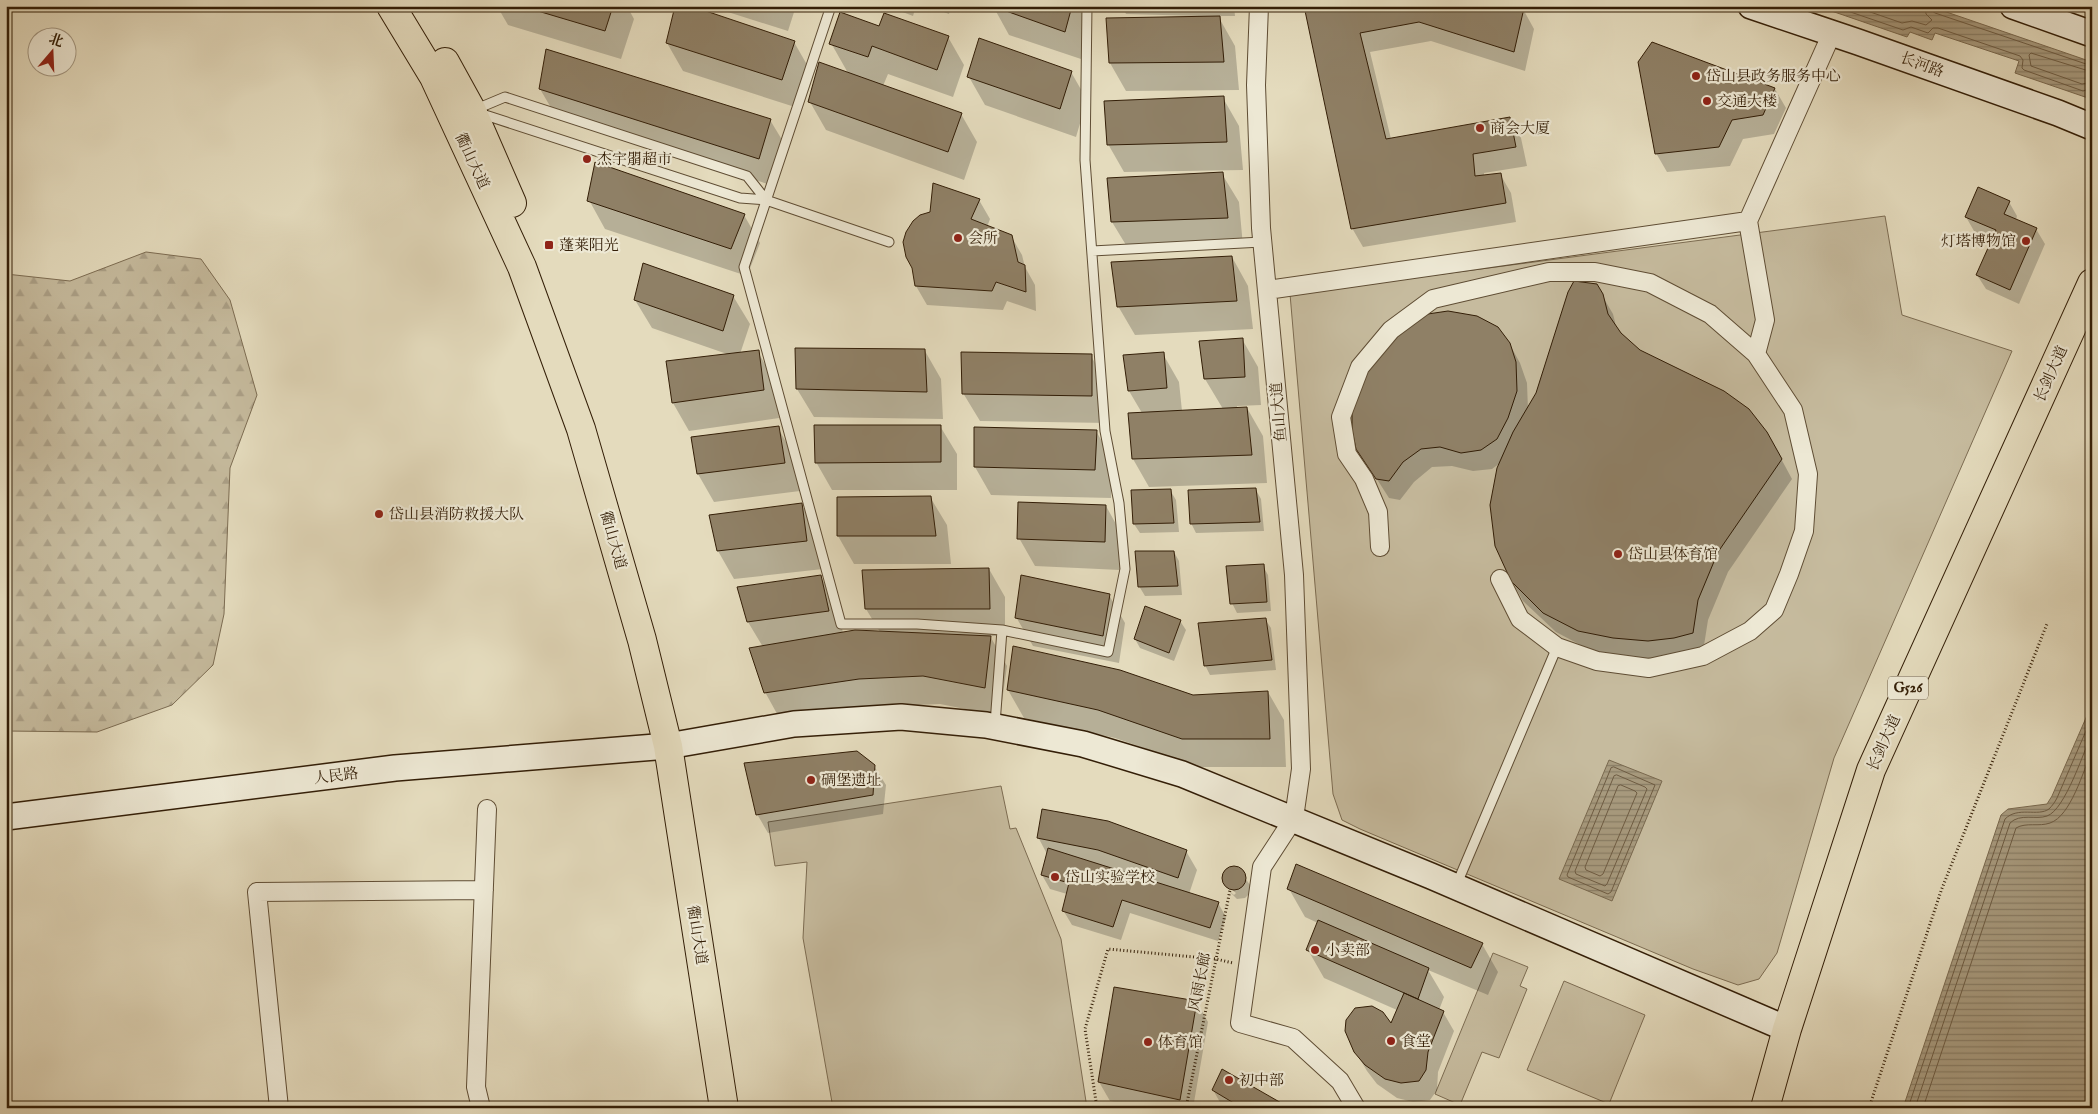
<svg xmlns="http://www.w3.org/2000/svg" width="2098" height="1114" font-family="'IM FELL English','Noto Serif SC',serif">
	<defs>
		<pattern id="forest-firs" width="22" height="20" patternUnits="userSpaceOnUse" patternTransform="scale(1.25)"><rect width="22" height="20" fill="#c6bb9e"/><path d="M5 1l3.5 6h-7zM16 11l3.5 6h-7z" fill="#aba087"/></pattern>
		<pattern id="water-rules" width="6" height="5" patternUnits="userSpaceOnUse" patternTransform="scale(1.25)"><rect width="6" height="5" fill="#a89b7f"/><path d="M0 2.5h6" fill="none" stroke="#897e66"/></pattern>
	</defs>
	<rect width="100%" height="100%" fill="#e4dbbd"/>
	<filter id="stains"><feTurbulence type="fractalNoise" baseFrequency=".004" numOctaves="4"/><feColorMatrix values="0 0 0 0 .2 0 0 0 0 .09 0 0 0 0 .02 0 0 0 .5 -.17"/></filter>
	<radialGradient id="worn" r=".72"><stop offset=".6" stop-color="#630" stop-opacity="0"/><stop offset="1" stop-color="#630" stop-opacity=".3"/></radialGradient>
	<!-- green -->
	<path fill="#c6bb9e" stroke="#7c6c52" d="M1885,216l17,99 110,36 -178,407 -57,195 -18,26 -21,6 -45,-16 -333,-140 -18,-9 -9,-26 -43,-500z
		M1001,786l9,43 6,-1 45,111 26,169h-254l-30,-170 4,-76 -32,4 -7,-44z
		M1493,953l35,14 -8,19 7,3 -28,69 -17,-6 -22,53 -25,-11z
		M1564,981l81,34 -36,89 -82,-34z"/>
	<!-- forest -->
	<path fill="url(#forest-firs)" stroke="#7c6c52" d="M146,252l55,7 29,41 27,95 -27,73 -6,146 -11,51 -41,40 -75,27 -91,-1v-457l64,7z"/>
	<!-- water -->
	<path fill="url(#water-rules)" stroke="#79694f" d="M1817,6h112l163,56v24l-4,12 -73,-25 4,-12 -84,-28 -3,7 -22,-8 -3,5z
		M2092,704v404h-189l98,-293 7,-6 39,-5 5,-8z
		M1609,760l53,21 -50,120 -53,-22z"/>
	<!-- shadow -->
	<path fill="#0003" d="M497,6h130l7,13 -13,40 -113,-34z
		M709,6h87l-8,25z
		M887,6h29l-3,10z
		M927,6h24l-2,8z
		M993,6h89l9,16 -10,37 -72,-24z
		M1122,6h112l1,10h-17l17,30 4,44 -113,1 -16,-28 -3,-43 91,-2v-2l-72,-2z
		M1306,6l217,3 11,20 -9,42 -94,-30 -61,11 21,87 119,-20 11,19 6,28 -43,7v3l16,-2 11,19 5,29 -153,25 -11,-19z
		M880,28l68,9 16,28 -11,32 -65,-23 -5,12 78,28 16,28 -13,38 -138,-50 -16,-28 38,-29 -17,-30z
		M794,42l16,28 -12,38 -115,-37 -16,-28z
		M1071,72l16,28 -11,37 -91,-32 -16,-28z
		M540,89l230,31 17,28 -13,38 -217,-68z
		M1775,89l11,19 -12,26 -31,5 -13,27 -63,6 -11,-19z
		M1223,98l16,28 4,44 -119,2 -16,-28z
		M1222,174l17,28 4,44 -114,4 -17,-28z
		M589,200l155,15 16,28 -13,33 -142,-47z
		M979,200l11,19 -3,8 24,9 11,19 3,12 10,18 1,26 -29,-10 -4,9 -76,-5 -11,-19z
		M2009,202l8,14 -1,4 20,9 9,15 -26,60 -33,-15 -9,-14 16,-36 -19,-8 -8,-14z
		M1232,257l16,29 5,43 -118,6 -17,-29z
		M1596,285l17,29 4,16 22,22 139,101 14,26 -64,93 -20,48 -5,32 -43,8 -35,-4 -35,-6 -34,-18 -33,-31 -11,-20 -12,-118 -8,6 -19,2 -21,-5 -20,1 -18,15 -14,18 -11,-2 -32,-50 152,-105 11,20 7,20 1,27z
		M733,296l17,28 -10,30 18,-2 16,28 5,38 -90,13 -16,-28 -6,-41 63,-7 -78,-27 -17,-28z
		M1242,339l16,28 3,38 -24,1v3l10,-1 16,28 4,47 -118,4 -16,-28 9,-46 -13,-22 34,-37 16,28 3,29 41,-2 -18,-30 -4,-37z
		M925,351l16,28 2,40 -129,-2 -17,-28z
		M1091,356l16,28 1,39 -128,-2 -17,-28z
		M940,426l17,28v36h-125l-16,-28z
		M778,428l16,28 6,35 -86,11 -16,-28 -6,-36z
		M1096,431l16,28 -1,39 -120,-3 -16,-28z
		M1170,490l6,10 3,32 -39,1 -6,-9z
		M1256,490l5,9 3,32 -68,2 -5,-10z
		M930,497l17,28 4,39h-97l-16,-28v-38z
		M801,504l17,28 5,37 -89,10 -16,-28 -8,-35z
		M1106,506l16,29 -2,35 -85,-4 -16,-28z
		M1174,552l5,9 3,34 -37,1 -6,-10z
		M1263,566l5,9 3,36 -34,2 -5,-10z
		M989,569l16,28v39h-15l17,30 -7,50 -60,-12 -65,3 -94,14 -16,-29 -2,-45 -15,-25 73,-45 16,28 6,28 37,-1 -14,-23z
		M1109,595l16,28 -6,40 -86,-17 -17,-29z
		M1265,619l6,9 5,42 -66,5 -5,-10z
		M1180,621l6,9 -12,31 -34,-13 -5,-9z
		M1014,647l179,49 75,-4 16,28 2,47h-87l-84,-29 -91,-20 -16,-28z
		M874,766l12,19 -3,29 -115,19 -11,-19z
		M1038,837l148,14 11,19 -8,24 29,9 8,14 -8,24 -88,-28 -9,27 -49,-15 -9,-15 4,-16 -17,-5 -8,-14 5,-21z
		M1228,868h10l12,17v8l-5,5 -8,1 -9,-9 6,5 2,-2 -9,-7v2l-2,-4 -2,-9z
		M1289,889l193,55 16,28 -10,23 -60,-25 16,27 -5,13 4,2 11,19 -16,41 -1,18 -7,10 -17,2 -16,-4 -20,-14 -10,-13 -12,-20 36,-26 6,-15 -73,-32 -16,-28 10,-27 -13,-6z
		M1197,1002l11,20 -15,86h-51l-32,-7 -11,-19z
		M1213,1090l75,18h-61l-6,-4z"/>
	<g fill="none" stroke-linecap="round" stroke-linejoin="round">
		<!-- shore -->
		<path stroke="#6e5c43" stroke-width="1" d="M1833,6l70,24 8,-3 17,6 5,-5h5l82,28 3,4 -1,8 2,2 59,21 9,-3
			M1853,6l49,17 10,-2 14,4 6,-5 -6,-6 -1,-8
			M1931,6l1,5 3,2 157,53
			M2092,72l-61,-19 -2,2 2,11 51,18 10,-2
			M1614,767l41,18 -44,107 -3,2 -40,-17 -1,-2 44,-107z
			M1617,775l28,12 2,2 -40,95 -2,2 -29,-12 -1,-3 39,-95z
			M1621,785l14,6 2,2 -34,81 -3,2 -14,-6 -1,-3 33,-81z
			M1908,1108l97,-289c13,-13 33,-2 44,-10 3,-3 6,-7 8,-11l35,-81
			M1915,1108l95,-285c10,-10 26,-3 37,-7 18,-6 37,-65 45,-83
			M1923,1108l93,-280c10,-6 23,-1 34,-5 21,-7 33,-52 42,-72"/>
	</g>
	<!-- building -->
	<path fill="#8f8066" stroke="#331e07" d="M521,6h92l-8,25z
		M675,6h16l104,35 -13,39 -116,-37z
		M992,6h80l-7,26z
		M1304,6h213l7,2 -10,44 -95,-30 -59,11 26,106 124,-22 6,30 -43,7 2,22 26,-3 5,30 -155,26z
		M840,12l39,14 5,-13 65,23 -12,34 -65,-24 -4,11 -39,-13z
		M1220,16l4,46 -115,1 -3,-45z
		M979,38l93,33 -12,38 -93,-32z
		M1652,42l123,46 -12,27 -31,5 -13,27 -64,7 -17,-92z
		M546,49l225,70 -12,40 -220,-70z
		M819,62l143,51 -14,39 -140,-50z
		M1224,96l3,46 -120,3 -3,-44z
		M595,162l150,52 -14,35 -144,-48z
		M1223,172l5,46 -117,4 -4,-44z
		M933,183l47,16 -9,20 41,16 6,27 7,3 1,27 -30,-10 -4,9 -77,-5 -3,-18 -6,-11 -3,-15 3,-10 7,-11 7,-6 10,-3z
		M1978,187l32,14 -6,13 33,14 -27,62 -34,-15 20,-45 -31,-13z
		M1232,256l5,45 -120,6 -6,-45z
		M643,263l91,32 -11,36 -89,-31z
		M1574,281l23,3 6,10 5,20 13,19 19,17 84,41 25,18 18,23 15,27 -64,93 -20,48 -5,33 -19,5 -26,3 -35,-3 -35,-7 -35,-18 -32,-32 -16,-35 -5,-41 7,-37 16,-36 23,-39 32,-101z
		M1448,311l29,5 21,11 12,16 6,19 1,29 -9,27 -11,21 -16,11 -20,3 -21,-6 -19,2 -18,13 -14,19 -13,-2 -20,-30 -4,-19v-23l8,-25 19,-30 20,-23 22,-14z
		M1243,338l2,39 -41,2 -5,-38z
		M795,348l130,1 2,43 -131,-3z
		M759,350l5,40 -92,13 -6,-42z
		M961,352l131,2v42l-130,-2z
		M1164,352l3,36 -39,3 -5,-36z
		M1247,407l5,48 -120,4 -4,-46z
		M814,425h127v37l-126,1z
		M779,426l6,37 -88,11 -6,-37z
		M974,427l123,3 -2,40 -121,-3z
		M1256,488l4,34 -70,2 -2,-34z
		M1171,489l3,34 -41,1 -2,-34z
		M931,496l5,40h-99v-39z
		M1018,502l88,3 -1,37 -88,-3z
		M802,503l5,38 -90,10 -8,-36z
		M1135,551h39l4,35 -40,1z
		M1264,564l3,38 -37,2 -4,-38z
		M989,568l1,41h-125l-3,-39z
		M821,575l8,36 -82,11 -10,-35z
		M1021,575l89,19 -7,42 -88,-18z
		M1145,606l36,14 -12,33 -35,-14z
		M1266,618l6,42 -68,6 -6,-43z
		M855,630l136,6 -6,52 -62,-12 -64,3 -95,14 -15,-45z
		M1013,646l107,24 73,25 75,-4 2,48h-88l-84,-29 -91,-20z
		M857,751l18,14 -2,30 -117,20 -12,-52z
		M1042,809l66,12 79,29 -9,28 -80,-28 -61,-12z
		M1048,848l171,54 -9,26 -88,-28 -9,27 -51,-16 7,-28 -28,-8z
		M1296,864l187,79 -12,25 -184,-79z
		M1222 878a12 12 0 1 1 24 0a12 12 0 1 1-24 0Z
		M1318,920l111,48 -11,31 -112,-49z
		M1114,987l83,14 -17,99 -82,-18z
		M1404,993l40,18 -16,41 -2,18 -7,11 -18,2 -16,-4 -20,-14 -11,-13 -9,-21 1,-11 9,-12 17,-2 11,6 8,11z
		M1222,1069l68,39h-48l-30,-18z"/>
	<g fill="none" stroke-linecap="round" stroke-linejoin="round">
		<!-- lane casing -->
		<g stroke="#5f4d34" stroke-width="11">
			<path id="lane" d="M831,6l-87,261 97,357h76l85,6 106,22 17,-83 -6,-66 -14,-72 -20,-271 2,-154
				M474,110l31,-13 242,79 19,24
				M479,113l261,85 26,2 123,42
				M1092,251l170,-9
				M995,724l7,-94
				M1456,886l101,-239"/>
		</g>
		<!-- street casing -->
		<g stroke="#5f4d34" stroke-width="20">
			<path id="street" d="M1259,6l-3,79 5,143 33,347 7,194 -7,49 -32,49 -22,156 53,15 47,43 16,27
				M1748,221l17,99 -9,34
				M1267,290l481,-69 84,-188
				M1380,547l-2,-35 -14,-33 -17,-25 -6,-37 19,-50 31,-37 42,-31 116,-27h46l55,11 60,31 46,40 37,56 15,64 -4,57 -15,43 -15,36 -24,21 -47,25 -54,12 -52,-7 -40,-14 -37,-28 -20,-40
				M279,1108l-22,-216 227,-2
				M481,1108l-5,-21 11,-278"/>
		</g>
		<!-- secondary casing -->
		<g stroke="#331e07" stroke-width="28">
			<path id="secondary" d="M1751,6l107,36 200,71 34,14
				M2013,6l79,28
				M6,817l389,-49 273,-22 126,-22 107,-7 85,8 97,19 99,30 249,102 356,153"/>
		</g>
		<!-- primary casing -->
		<g stroke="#331e07" stroke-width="30">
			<path id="primary" d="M391,6l43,71 88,190 59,162 61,211 26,106 56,362
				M445,62l27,49 40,92"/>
		</g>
		<!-- highway casing -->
		<g stroke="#331e07" stroke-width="30">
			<path id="highway" d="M1765,1108l22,-79 84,-259 221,-487"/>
		</g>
		<!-- path -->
		<path stroke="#331e07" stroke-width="3" stroke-dasharray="1 2.5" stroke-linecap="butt" d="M1097,1108l-12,-79 23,-80 108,10 17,4
			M1186,1108l44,-218
			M1869,1108l72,-217 106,-267"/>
		<!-- lane -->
		<use href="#lane" stroke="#ede8d4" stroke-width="9"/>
		<!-- street -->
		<use href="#street" stroke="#ede8d4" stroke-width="18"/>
		<!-- secondary -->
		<use href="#secondary" stroke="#ede8d4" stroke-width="25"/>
		<!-- primary -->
		<use href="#primary" stroke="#e4dbbd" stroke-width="28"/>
		<!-- highway -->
		<use href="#highway" stroke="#e4dbbd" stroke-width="28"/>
	</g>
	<!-- markers -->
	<g fill="#8f2418" stroke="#ede8d4" stroke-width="2">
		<circle cx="1696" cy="76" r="5"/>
		<circle cx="1707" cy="101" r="5"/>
		<circle cx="1480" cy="128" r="5"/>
		<circle cx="587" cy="159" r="5"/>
		<circle cx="958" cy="238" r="5"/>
		<circle cx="2026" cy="241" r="5"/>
		<rect x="544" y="240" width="10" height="10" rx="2.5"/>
		<circle cx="379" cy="514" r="5"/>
		<circle cx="1618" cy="554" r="5"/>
		<circle cx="811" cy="780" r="5"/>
		<circle cx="1055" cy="877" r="5"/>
		<circle cx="1315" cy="950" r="5"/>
		<circle cx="1391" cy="1041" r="5"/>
		<circle cx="1148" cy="1042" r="5"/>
		<circle cx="1229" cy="1080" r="5"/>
	</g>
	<g text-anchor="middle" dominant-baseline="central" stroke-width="4.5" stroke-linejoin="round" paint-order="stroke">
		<!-- shield labels -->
		<rect fill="#ede8d4" stroke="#6b5b44" stroke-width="1" x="1888" y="676.5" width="40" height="23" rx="4"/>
		<g font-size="14" font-weight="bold" fill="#331e07">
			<text x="1908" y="688">G526</text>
		</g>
		<!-- street labels -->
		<g font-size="15" fill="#331e07" stroke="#ede8d4">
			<text transform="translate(1922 65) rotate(20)">长河路</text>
			<text transform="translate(472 161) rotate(65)">衢山大道</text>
			<text transform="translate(2051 374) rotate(-66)">长剑大道</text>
			<text transform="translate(1279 412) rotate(-95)">鱼山大道</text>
			<text transform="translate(613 540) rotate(74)">衢山大道</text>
			<text transform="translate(1884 743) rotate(-66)">长剑大道</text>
			<text transform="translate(336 776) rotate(-7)">人民路</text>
			<text transform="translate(697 935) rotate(81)">衢山大道</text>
			<text transform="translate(1200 982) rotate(-79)">风雨长廊</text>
		</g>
		<!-- poi labels -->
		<g font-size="15" fill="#331e07" stroke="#ede8d4" text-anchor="start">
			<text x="1706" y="76">岱山县政务服务中心</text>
			<text x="1717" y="101">交通大楼</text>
			<text x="1490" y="128">商会大厦</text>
			<text x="597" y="159">杰宇朤超市</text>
			<text x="968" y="238">会所</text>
			<text x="2016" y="241" text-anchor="end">灯塔博物馆</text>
			<text x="559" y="245">蓬莱阳光</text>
			<text x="389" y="514">岱山县消防救援大队</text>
			<text x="1628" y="554">岱山县体育馆</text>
			<text x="821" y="780">碉堡遗址</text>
			<text x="1065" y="877">岱山实验学校</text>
			<text x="1325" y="950">小卖部</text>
			<text x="1401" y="1041">食堂</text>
			<text x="1158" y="1042">体育馆</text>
			<text x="1239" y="1080">初中部</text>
		</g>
	</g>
	<!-- margin -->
	<rect width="2098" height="1114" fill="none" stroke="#e4dbbd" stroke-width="25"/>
	<rect x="8" y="8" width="2083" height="1099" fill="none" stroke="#331e07" stroke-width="2.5"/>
	<rect x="12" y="12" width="2073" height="1089" fill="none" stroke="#331e07"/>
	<!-- north arrow -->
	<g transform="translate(52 52) rotate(19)"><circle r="24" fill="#ede8d4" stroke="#a39782"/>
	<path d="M0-4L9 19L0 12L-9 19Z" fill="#8f2418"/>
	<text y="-8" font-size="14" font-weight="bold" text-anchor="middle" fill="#331e07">北</text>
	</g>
	<rect width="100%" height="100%" filter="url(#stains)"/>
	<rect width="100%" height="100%" fill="url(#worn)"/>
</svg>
